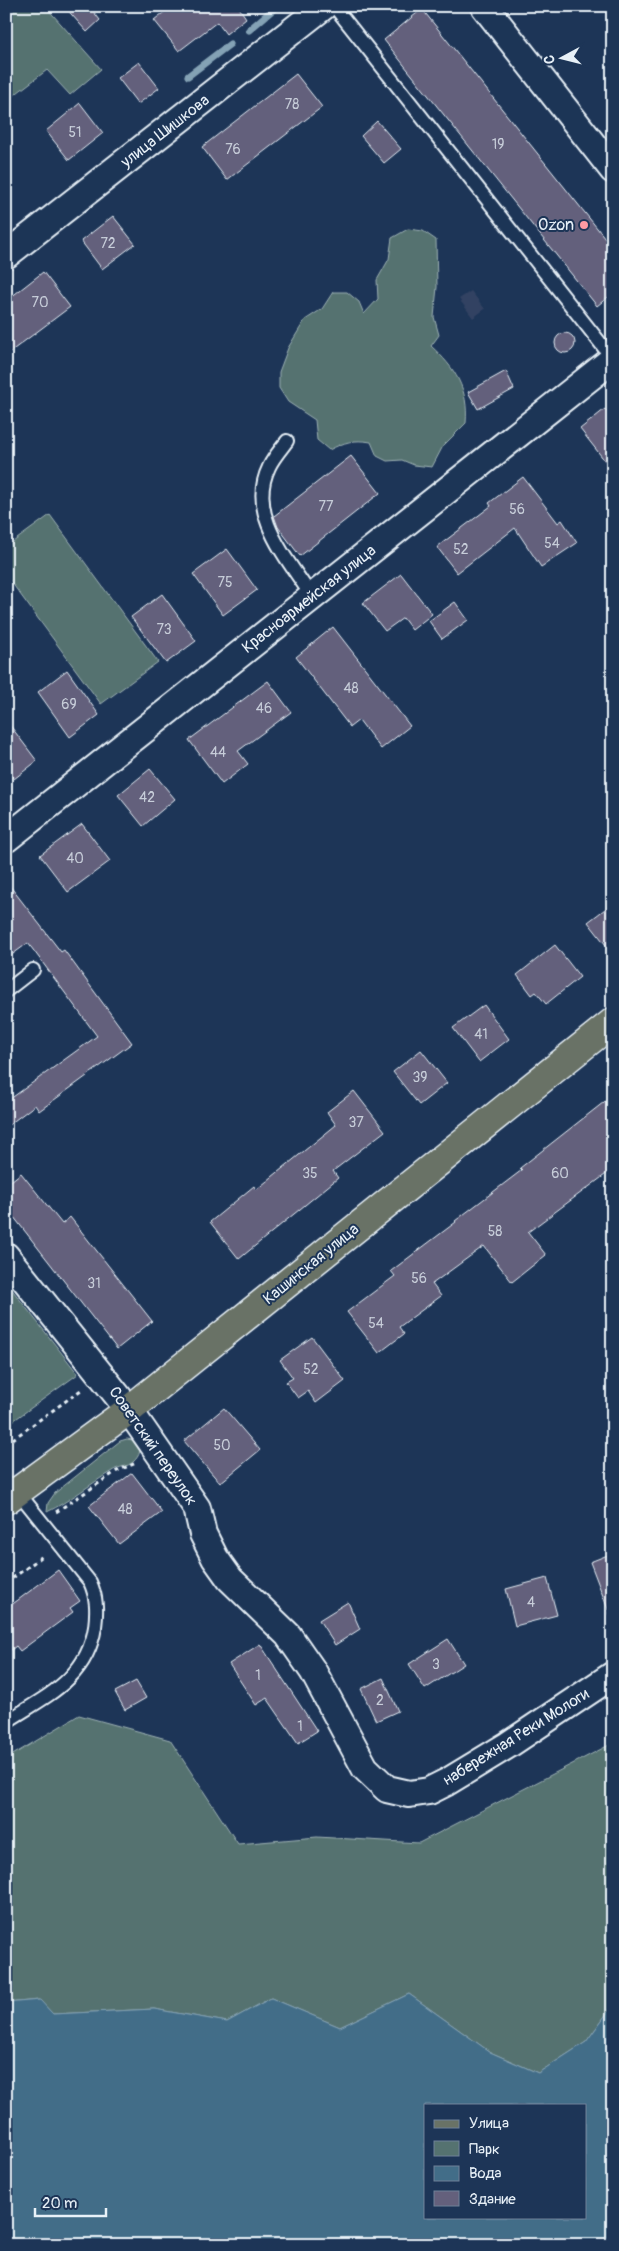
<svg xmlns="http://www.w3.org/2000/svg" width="619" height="2251" font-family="Pangolin,sans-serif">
	<rect width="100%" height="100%" fill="#1d3557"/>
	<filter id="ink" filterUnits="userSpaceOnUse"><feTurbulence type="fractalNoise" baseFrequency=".02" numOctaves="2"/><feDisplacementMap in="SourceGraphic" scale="10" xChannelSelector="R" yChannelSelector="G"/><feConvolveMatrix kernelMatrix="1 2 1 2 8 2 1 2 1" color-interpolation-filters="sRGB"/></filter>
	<g filter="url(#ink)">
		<!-- built -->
		<path fill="#324262" d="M471,291l14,18 -12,9 -14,-19z"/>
		<!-- green -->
		<path fill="#557270" stroke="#9eb2b4" d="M6,6h39l56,63 -31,26 -23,-25 -38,29 -3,-4z
			M408,229l15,2 13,9 1,47 -3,30 5,18 -8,11c24,22 38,43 35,77l-23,23 -11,21 -18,-2 -12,-5 -15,1 -10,-5 -6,-14c-18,-3 -26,0 -42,8l-12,-10 -2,-20 -27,-18 -9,-14v-16l9,-24 17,-28 17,-11 11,-17h14l12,10 5,12 14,-15 -1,-19 12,-21 3,-21z
			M50,515l108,147 -57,42 -95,-129v-28z
			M6,1282l72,92 -72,52z
			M127,1439l11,2c4,7 2,15 -5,21 -5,5 -14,4 -21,9 -22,13 -42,30 -65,41l1,-9 7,-10 65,-52z
			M79,1715l91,25 68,104 79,-7 102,6 194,-100v262l-27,37 -48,31 -48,-21 -81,-58 -69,33 -69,-29 -44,24 -73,-13 -101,5 -14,-14 -33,3v-244z"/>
		<!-- water -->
		<path fill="#426d88" stroke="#84a2b5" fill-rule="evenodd" d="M409,1994l81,58 48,21 48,-31 27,-37v240h-607v-242l34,-3 13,14 101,-5 73,13 44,-24 69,29zM425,2105h160v112h-160z"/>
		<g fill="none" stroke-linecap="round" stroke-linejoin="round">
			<!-- stream -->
			<path stroke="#84a2b5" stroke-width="7" d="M249,30l28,-24
				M188,76l42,-32"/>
		</g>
		<!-- building -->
		<path fill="#64607c" stroke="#e8f1f8" d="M64,6h25l11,14 -13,12z
			M172,6h66l8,12 -20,16 -9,-12 -38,29 -25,-31z
			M422,9l191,239v45l-16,13 -213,-266z
			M139,62l20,26 -21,16 -20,-26z
			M296,74l26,33 -95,73 -25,-33z
			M80,103l23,30 -34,27 -23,-29z
			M377,121l24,28 -17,14 -23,-27z
			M113,216l22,28 -33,25 -21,-28z
			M43,272l27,35 -64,48v-54z
			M555 343a10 10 0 1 1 20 0a10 10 0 1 1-20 0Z
			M506,371l8,18 -36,20 -10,-17z
			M605,409l8,10v52l-33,-42z
			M351,456l29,37 -80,63 -22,-29 -4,-11z
			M523,477l35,46 4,-3 15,23 -36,24 -26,-39 -58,45 -20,-26 54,-41 -2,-3z
			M227,549l30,41 -34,25 -30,-41z
			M401,574l31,40 -20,16 -9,-12 -18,13 -22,-28z
			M162,594l34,47 -30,22 -35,-46z
			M455,602l13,18 -26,19 -13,-18z
			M333,627l77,99 -29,23 -22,-29 -9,7 -54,-70z
			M67,670l32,45 -29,22 -32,-45z
			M268,681l23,31 -53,39 10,13 -26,20 -33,-44z
			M6,720l31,41 -23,18 -8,-10z
			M150,769l25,30 -32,27 -25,-31z
			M82,824l28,37 -42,31 -28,-37z
			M6,881l55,71 3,-2 68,93 -93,68 -4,-6 -29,22v-25l91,-66 -69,-93 -22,16z
			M613,903v51l-25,-32z
			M555,945l25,32 -34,27 -10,-12 -4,3 -15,-20z
			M484,1005l25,34 -30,23 -26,-34z
			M421,1050l26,33 -28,22 -26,-33z
			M354,1091l31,40 -52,40 5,7 -99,81 -29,-37 44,-36 2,4 80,-65 -9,-13z
			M613,1095v74l-85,63 18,23 -34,27 -28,-36 -52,38 9,12 -42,31 5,7 -25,19 -32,-41 48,-36 -4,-5 65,-49 -1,-1 67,-51 -2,-2z
			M21,1173l41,51 8,-7 82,104 -35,28 -111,-142v-22z
			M312,1337l33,44 -29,22 -8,-12 -10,7 -12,-16 7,-4 -13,-18z
			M224,1408l36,42 -40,33 -36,-42z
			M132,1473l30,39 -43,32 -30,-38z
			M613,1553v63l-2,1 -21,-55z
			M58,1570l22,31 -10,7 3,4 -53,39 -4,-5 -10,8v-45z
			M547,1578l10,37 -42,11 -9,-37z
			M348,1602l12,27 -25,16 -16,-25z
			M448,1639l16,25 -39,25 -16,-25z
			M260,1644l57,87 -19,12 -31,-45 -11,7 -27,-41z
			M383,1678l15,33 -22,10 -15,-32z
			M136,1681l10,17 -21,12 -10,-18z"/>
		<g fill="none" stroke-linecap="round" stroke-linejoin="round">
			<!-- lane casing -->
			<g stroke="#e8f1f8" stroke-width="16">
				<path id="lane" d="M334,6l279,353
					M287,441c-6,8 -14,17 -18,26 -23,47 19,92 43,130
					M6,991l27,-21
					M6,1722c40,-26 81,-43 89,-95 2,-16 2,-30 -5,-45l-72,-90"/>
			</g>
			<!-- street casing -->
			<g stroke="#e8f1f8" stroke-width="30">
				<path id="street" d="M484,6l129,164
					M6,255l318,-249
					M6,839l607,-480
					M6,1256l123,154 68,98 6,26 12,24 15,21 58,56 25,36 52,97 22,21 22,5 20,-3 18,-9 61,-37 105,-70"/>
			</g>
			<!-- primary casing -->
			<g stroke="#e8f1f8" stroke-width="31">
				<path id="primary" d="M6,1500l123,-90 484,-388"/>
			</g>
			<!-- path -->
			<path stroke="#e8f1f8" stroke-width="3" stroke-dasharray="4 4" stroke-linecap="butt" d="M6,1444l75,-54
				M56,1512l61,-41 19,-8
				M6,1583l38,-28"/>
			<!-- lane -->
			<use href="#lane" stroke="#1d3557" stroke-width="12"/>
			<!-- street -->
			<use href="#street" stroke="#1d3557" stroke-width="26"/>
			<!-- primary -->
			<use href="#primary" stroke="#697266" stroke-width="28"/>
		</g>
	</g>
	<!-- markers -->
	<circle fill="#ff9aa2" stroke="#1d3557" stroke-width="2" cx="584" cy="225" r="5"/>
	<g text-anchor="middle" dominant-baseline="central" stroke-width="4" stroke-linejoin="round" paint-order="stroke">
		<!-- number labels -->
		<g font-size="14" fill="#c7cdd9">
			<text x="292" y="104">78</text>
			<text x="75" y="132">51</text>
			<text x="498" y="144">19</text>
			<text x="233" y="149">76</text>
			<text x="108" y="243">72</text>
			<text x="40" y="302">70</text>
			<text x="326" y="506">77</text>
			<text x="517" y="509">56</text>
			<text x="552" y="543">54</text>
			<text x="461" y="549">52</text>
			<text x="225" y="582">75</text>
			<text x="164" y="629">73</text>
			<text x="351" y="688">48</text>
			<text x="69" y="704">69</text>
			<text x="264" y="708">46</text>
			<text x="218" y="752">44</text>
			<text x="147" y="797">42</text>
			<text x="75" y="858">40</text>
			<text x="481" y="1034">41</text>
			<text x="420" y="1077">39</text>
			<text x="356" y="1122">37</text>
			<text x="310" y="1173">35</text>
			<text x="560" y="1173">60</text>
			<text x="495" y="1231">58</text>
			<text x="419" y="1278">56</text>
			<text x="94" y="1283">31</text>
			<text x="376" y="1323">54</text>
			<text x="311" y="1369">52</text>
			<text x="222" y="1445">50</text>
			<text x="125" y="1509">48</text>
			<text x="531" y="1602">4</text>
			<text x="436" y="1664">3</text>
			<text x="258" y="1675">1</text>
			<text x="380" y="1700">2</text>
			<text x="300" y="1726">1</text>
		</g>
		<!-- street labels -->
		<g font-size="16" fill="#e8f1f8" stroke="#1d3557">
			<text transform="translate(165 131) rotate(-38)">улица Шишкова</text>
			<text transform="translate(309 599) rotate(-38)">Красноармейская улица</text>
			<text transform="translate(311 1264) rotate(-39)">Кашинская улица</text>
			<text transform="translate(153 1446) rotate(55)">Советский переулок</text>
			<text transform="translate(516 1737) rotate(-32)">набережная Реки Мологи</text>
		</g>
		<!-- poi labels -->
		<g font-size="16" fill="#e8f1f8" stroke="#1d3557" text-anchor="end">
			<text x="574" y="225">Ozon</text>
		</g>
	</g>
	<!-- margin -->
	<rect width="619" height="2251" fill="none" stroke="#1d3557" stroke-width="25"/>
	<rect x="12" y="12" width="594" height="2226" fill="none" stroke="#e8f1f8" stroke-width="2" filter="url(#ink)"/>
	<!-- legend -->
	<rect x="424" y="2104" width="162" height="115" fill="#1d3557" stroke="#6e8097"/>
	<rect x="434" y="2120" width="25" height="8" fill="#697266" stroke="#6e8097"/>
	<text x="469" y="2128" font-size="15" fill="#e8f1f8">Улица</text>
	<rect x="434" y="2141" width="25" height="15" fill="#557270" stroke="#6e8097"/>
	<text x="469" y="2154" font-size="15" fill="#e8f1f8">Парк</text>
	<rect x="434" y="2166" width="25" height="15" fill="#426d88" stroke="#6e8097"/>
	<text x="469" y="2178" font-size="15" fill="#e8f1f8">Вода</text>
	<rect x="434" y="2191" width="25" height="15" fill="#64607c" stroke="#6e8097"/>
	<text x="469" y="2204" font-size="15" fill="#e8f1f8">Здание</text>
	<!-- north arrow -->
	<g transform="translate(562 58) rotate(263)" stroke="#1d3557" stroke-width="4" paint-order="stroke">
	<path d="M0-4L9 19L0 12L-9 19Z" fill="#e8f1f8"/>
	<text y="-8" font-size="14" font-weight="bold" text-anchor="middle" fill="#e8f1f8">С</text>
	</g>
	<!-- scale -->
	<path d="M35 2208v8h71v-8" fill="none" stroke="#e8f1f8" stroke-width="2.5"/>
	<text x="42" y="2208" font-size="15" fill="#e8f1f8" stroke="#1d3557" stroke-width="4" paint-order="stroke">20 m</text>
</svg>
